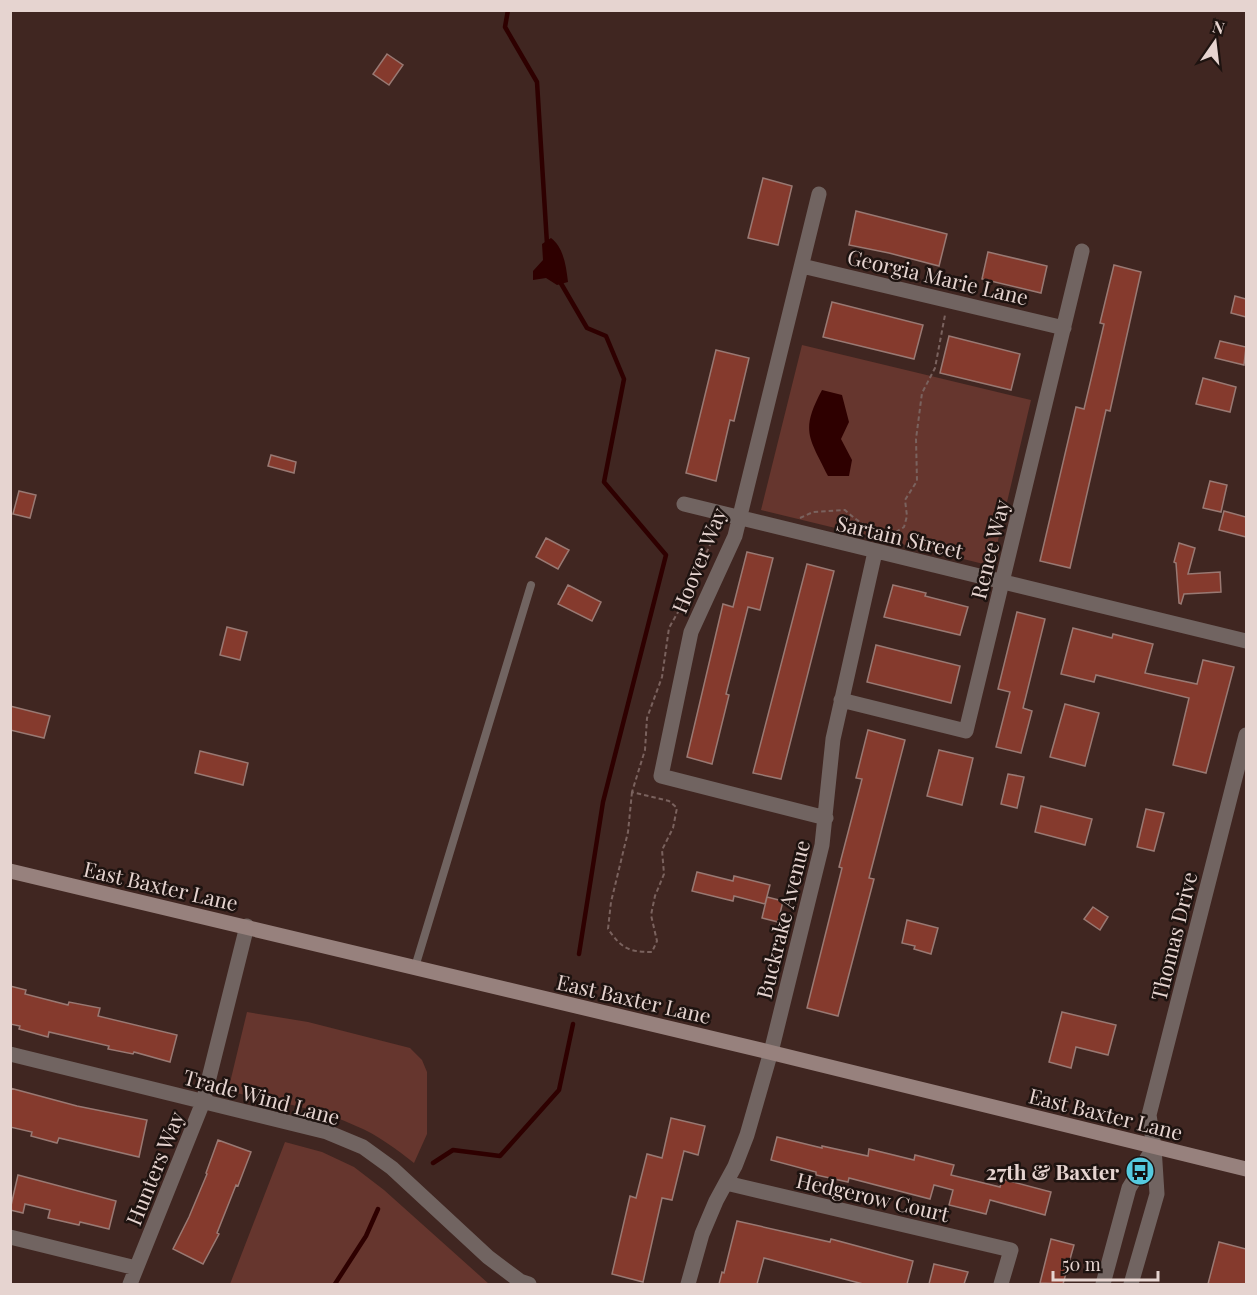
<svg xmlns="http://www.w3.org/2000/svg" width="1257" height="1295" font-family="'Playfair Display',serif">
	<rect width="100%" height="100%" fill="#402621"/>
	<!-- green -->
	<path fill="#66362e" d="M802,345l229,55 -39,166 -231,-56z
		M247,1012l61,10 102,26 12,12 5,12v62l-13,29c-18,-14 -36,-28 -58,-37 -39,-19 -86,-25 -128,-35z
		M285,1142l37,10 32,15 30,23 105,94h-259z"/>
	<!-- water -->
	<path fill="#2e0000" d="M551,238c13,10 15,28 17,44l-11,3 -11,-7 -13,2v-9l10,-11 -1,-16z
		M822,390l20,5 7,27 -8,17 11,21 -3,16h-21c-19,-39 -28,-45 -6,-86z"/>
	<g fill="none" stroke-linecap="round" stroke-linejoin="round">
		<!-- stream -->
		<path stroke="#2e0000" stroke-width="4.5" d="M508,10l-3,17 32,55 10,162
			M559,280l28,48 19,8 18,43 -20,103 62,73 -63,247 -24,152
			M433,1163l20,-13 47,6 59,-66 14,-66
			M335,1284l31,-48 12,-27"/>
	</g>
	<!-- building -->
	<path fill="#853a2d" stroke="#997973" stroke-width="1.5" d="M387,54l16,11 -14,20 -16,-11z
		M763,178l29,8 -14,59 -30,-7z
		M856,211l91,23 -8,32 -50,-13 -40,-8z
		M988,252l59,14 -6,27 -59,-14z
		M1114,265l27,7 -31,139 -4,-1 -36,158 -30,-7 36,-154 8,2 20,-85 -4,-1z
		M1235,296l11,3v18l-15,-4z
		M832,302l91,23 -9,34 -91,-22z
		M949,336l71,18 -9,36 -71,-17z
		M1220,341l26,6 -2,18 -29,-7z
		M716,350l33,8 -15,63 -4,-1 -14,61 -30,-8z
		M1203,378l33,9 -6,25 -34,-8z
		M271,455l25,7 -2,11 -26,-7z
		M1210,481l17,4 -6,27 -18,-4z
		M19,491l17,4 -6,23 -17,-4z
		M1224,511l22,6v20l-27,-7z
		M546,538l23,12 -11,19 -22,-12z
		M1179,543l16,5 -7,26 32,-2 1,20 -37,2 -3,10 -2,-1 -3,-40 -2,-1z
		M747,552l26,6 -13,52 -12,-3 -22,87 3,1 -17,69 -25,-7 36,-153 10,3z
		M807,564l27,7 -53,208 -28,-6z
		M568,585l33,17 -9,19 -34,-17z
		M893,585l33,8 -1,3 43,11 -8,28 -76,-18z
		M1017,612l28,7 -22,89 9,3 -11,42 -25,-6 14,-55 -12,-3z
		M227,627l20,5 -7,28 -20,-5z
		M1073,628l39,10 1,-4 40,10 -8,29 52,11 6,-24 31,7 -28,106 -33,-8 16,-67 -93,-23 -2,7 -33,-8z
		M876,645l84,21 -9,37 -84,-21z
		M1065,704l34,9 -14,53 -35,-9z
		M10,706l40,10 -6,22 -34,-8z
		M868,730l37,10 -36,138 5,1 -36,137 -31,-8 35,-140 -3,-1 23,-88 -6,-1z
		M939,750l34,8 -11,47 -35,-9z
		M200,751l48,12 -5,22 -48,-12z
		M1008,774l16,3 -7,31 -16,-4z
		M1041,806l51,13 -7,26 -50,-13z
		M1146,809l18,4 -10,38 -17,-4z
		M697,872l36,9 1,-5 36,9 -5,19 -31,-8 -1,5 -41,-10z
		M767,897l16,4 -5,21 -16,-4z
		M1093,907l15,10 -8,13 -16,-11z
		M907,920l31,8 -7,26 -17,-5 1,-3 -13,-3z
		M10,986l16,4 -1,4 43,11 1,-3 31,6 -2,8 79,19 -7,27 -36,-10 -1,2 -25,-5 1,-3 -60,-14 -1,5 -29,-8 1,-3 -10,-2z
		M1062,1012l54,13 -8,30 -32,-8 -5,21 -22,-6z
		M10,1088l67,18 70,14 -8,37 -80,-19 -2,5 -26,-7 1,-4 -22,-5z
		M671,1118l34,8 -7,29 -14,-4 -12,49 -10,-2 -19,84 -31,-8 18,-78 6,2 11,-44 15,4z
		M777,1137l45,11v-2l46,10 1,-7 45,11 1,-5 39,10 -3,10 49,12 2,-8 49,13 -6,23 -55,-15 -4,14 -37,-9 4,-15 -19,-5 -4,14 -81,-21 -1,4 -32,-7v-3l-45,-12z
		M218,1140l33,12 -13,34 -2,-1 -19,48 2,1 -16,30 -30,-15 16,-32 18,-43 -1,-1z
		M18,1175l98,26 -7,28 -29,-7 -1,3 -31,-7 2,-8 -25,-6 -2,9 -13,-3z
		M737,1221l93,21 1,-3 82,22 -6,23h-44l-99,-26 -7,26h-38l3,-12 2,1z
		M1051,1239l23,6 -11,39 -23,-1z
		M1219,1242l27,7v35h-38z
		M934,1264l34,8 -4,12h-35z"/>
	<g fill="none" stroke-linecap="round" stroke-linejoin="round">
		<!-- path -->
		<path stroke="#7a625e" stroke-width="2" stroke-dasharray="4.5 3" stroke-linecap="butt" d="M800,518l13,-6 32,-2c15,14 27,20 46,25l13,-8 3,-11 -2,-16 12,-19 -1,-42 6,-46 13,-25 10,-53
			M632,792l-4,40 -17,70 -3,27c14,20 21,23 44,23l5,-11 -6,-26 4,-19 9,-22 -2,-24 11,-22 4,-20 -8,-7 -37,-9 13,-42 2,-32 15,-41 7,-49 13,-23 35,-75 4,-2"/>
		<!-- service -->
		<path stroke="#716461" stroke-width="8" d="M415,967l116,-382"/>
		<!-- minor -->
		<path stroke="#716461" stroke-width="15" d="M819,194l-84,342 -44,96 -30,144 165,42
			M802,266l262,62
			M684,504l562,137
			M841,700l125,31 116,-480
			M10,1054l317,78 36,15 29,21 96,89 32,24 9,3
			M1154,1147l-5,-32 97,-380
			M726,1183l285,67 -10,34
			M10,1237l126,31
			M130,1284l73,-182 44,-176
			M688,1284l14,-50 14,-33 19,-35 12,-31 25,-87 50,-203 11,-106 42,-187"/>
		<!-- tertiary -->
		<path stroke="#716461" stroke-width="15" d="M1103,1284l26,-96 25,-41
			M1131,1284l26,-90 -3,-47"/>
		<!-- secondary -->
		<path stroke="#97817d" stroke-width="15" d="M10,871l759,181 477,117"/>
	</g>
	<!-- icons -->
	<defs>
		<g id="bus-disc" transform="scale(1.5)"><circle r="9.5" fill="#55cadf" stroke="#1e1310"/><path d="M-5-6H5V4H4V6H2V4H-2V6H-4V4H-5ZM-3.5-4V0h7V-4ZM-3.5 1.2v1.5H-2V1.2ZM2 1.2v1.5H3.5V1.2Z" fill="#111"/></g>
	</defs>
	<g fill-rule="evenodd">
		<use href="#bus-disc" x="1140" y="1171"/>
	</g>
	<g text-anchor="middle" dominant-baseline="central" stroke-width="5" stroke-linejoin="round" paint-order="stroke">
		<!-- street labels -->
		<g font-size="21" fill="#e6d4d0" stroke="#1e1310">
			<text transform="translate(938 276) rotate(13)">Georgia Marie Lane</text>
			<text transform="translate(900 536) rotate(13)">Sartain Street</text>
			<text transform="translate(989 549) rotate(-76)">Renee Way</text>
			<text transform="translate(698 560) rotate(-68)">Hoover Way</text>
			<text transform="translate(161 885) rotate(13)">East Baxter Lane</text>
			<text transform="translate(782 919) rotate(-76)">Buckrake Avenue</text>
			<text transform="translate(1173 936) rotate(-76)">Thomas Drive</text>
			<text transform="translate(634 998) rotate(13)">East Baxter Lane</text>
			<text transform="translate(262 1096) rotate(15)">Trade Wind Lane</text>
			<text transform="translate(1106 1113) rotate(14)">East Baxter Lane</text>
			<text transform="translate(154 1168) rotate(-68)">Hunters Way</text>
			<text transform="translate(873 1196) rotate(13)">Hedgerow Court</text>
		</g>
		<!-- poi labels -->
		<g font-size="21" font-weight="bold" fill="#e6d4d0" stroke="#1e1310" text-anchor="end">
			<text x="1119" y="1171">27th &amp; Baxter</text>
		</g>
	</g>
	<!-- border -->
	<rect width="1257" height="1295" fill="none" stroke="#e6d4d0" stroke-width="24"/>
	<!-- north arrow -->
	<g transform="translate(1215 42) rotate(14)" stroke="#1e1310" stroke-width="4.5" paint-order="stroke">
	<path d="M0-4.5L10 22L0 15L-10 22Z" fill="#e6d4d0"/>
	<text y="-9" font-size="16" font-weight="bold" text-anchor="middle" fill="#e6d4d0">N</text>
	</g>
	<!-- scale -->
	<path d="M1053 1271v9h105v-9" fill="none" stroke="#e6d4d0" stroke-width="3"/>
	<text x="1062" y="1271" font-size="18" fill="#e6d4d0" stroke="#1e1310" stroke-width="4.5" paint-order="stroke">50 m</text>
</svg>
